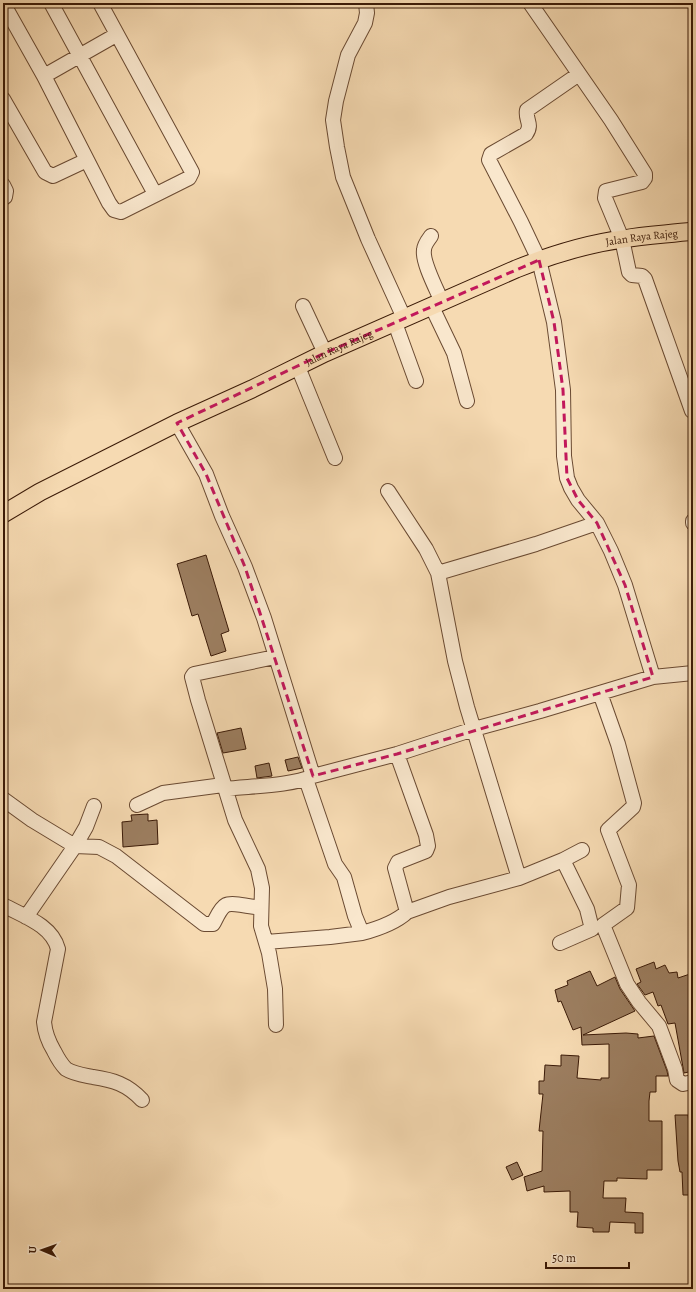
<svg xmlns="http://www.w3.org/2000/svg" width="696" height="1292" font-family="Alegreya,serif">
	<rect width="100%" height="100%" fill="#f6dab2"/>
	<filter id="stains"><feTurbulence type="fractalNoise" baseFrequency=".005" numOctaves="4"/><feColorMatrix values="0 0 0 0 .2 0 0 0 0 .09 0 0 0 0 .02 0 0 0 .5 -.17"/></filter>
	<radialGradient id="worn" r=".72"><stop offset=".6" stop-color="#630" stop-opacity="0"/><stop offset="1" stop-color="#630" stop-opacity=".3"/></radialGradient>
	<!-- building -->
	<path fill="#9c7e60" stroke="#3b1a07" d="M206,555l23,76 -8,3 5,17 -15,5 -13,-42 -6,2 -15,-52z
		M241,728l5,21 -23,4 -6,-20z
		M298,757l4,11 -14,3 -3,-11z
		M269,763l3,13 -15,2 -2,-12z
		M148,814v7l9,-1 1,24 -35,3 -1,-25 10,-1 -1,-6z
		M654,962l2,7 9,-4 4,8 8,-1 1,6 15,-5v98l-9,2 -9,-50 -7,1 -7,-19 -3,1 -5,-14 -8,3 -8,-11 4,-2 -5,-13z
		M590,971l7,15 18,-9 5,12 15,22 -52,24 43,-2 12,1v4l16,-2 13,35 1,5h-12v16h-6l-1,9v20h13v49h-15v9l-30,-1v3h-13l-1,17h23l-1,14 18,1v20h-8v-10l-25,-1 -1,10h-16v-4l-16,-1 1,-15h-8v-21l-26,1v-6l-17,5 -3,-14 18,-6 1,-40h-4l4,-37h-4v-13h5l1,-16 16,1v-11l18,1 -2,22 24,2v-2h8v-34l-27,1 -1,-18 -8,3 -12,-29 -3,1 -3,-12 13,-5 -1,-4z
		M675,1115h13l1,10 4,-1v21h-1l1,50h-10l-1,-23h-2l-2,-11z
		M517,1162l6,13 -11,5 -6,-13z"/>
	<g fill="none" stroke-linecap="round" stroke-linejoin="round">
		<!-- minor casing -->
		<g stroke="#6a4a32" stroke-width="16">
			<path id="minor" d="M3,3l41,73 65,127 5,7 7,2 68,-34 3,-6 -92,-169
				M51,3l104,191
				M366,3l1,10 -2,10 -17,32 -12,46 -3,19 4,27 6,30 25,62 36,79
				M530,3l81,117 34,54v4l-3,4 -36,9 -1,7 17,41 7,33 3,3 10,1 3,3 47,132
				M579,74l-52,36c-2,10 6,14 -1,24l-35,20 -2,6 32,62 18,38 15,62 9,68 1,66 3,22 4,10 7,12 19,23 14,28 14,34 28,92
				M44,76l72,-41
				M3,99l42,73 8,4 34,-16
				M3,185l3,6 -1,6 -2,1
				M431,236c-3,4 -7,9 -7,14 -2,12 13,40 18,52
				M303,306l22,47
				M432,307l22,46 13,48
				M395,323l21,58
				M298,367l37,91
				M177,423l29,51 16,42 23,51 19,51 49,158
				M693,521v2
				M438,573l98,-29 61,-21
				M275,657l-81,17 -2,3 6,23 37,120 23,49 4,19 -1,38 8,27 6,36 1,36
				M600,693l18,51 16,59 -1,4 -25,23 21,55 -2,23 -24,17 24,59 12,18 20,24 16,43 2,11 6,4 10,-2
				M397,754l29,81 2,11 -2,5 -28,11 -3,6 12,44
				M306,779l29,85 9,13 11,39 7,17c15,-4 33,-10 45,-21l42,-15 70,-19 -52,-171 -12,-46 -17,-88 -12,-24 -38,-58
				M225,789c25,-3 66,-3 88,-13l84,-22 77,-25 66,-18 113,-34 40,-4
				M3,799l29,21 43,26 11,-19 8,-21
				M137,805l26,-12 60,-8
				M563,860l19,-10
				M519,878l44,-18 24,49 5,20 -32,14
				M3,905c20,11 49,20 55,44l-14,73c1,11 4,19 10,29 3,6 7,13 12,18 8,5 17,6 27,8 20,3 34,7 49,23
				M26,917l49,-71 24,1 17,9 88,68h9c3,-5 7,-16 13,-19 6,-3 27,2 34,3
				M266,942l64,-5 32,-4"/>
		</g>
		<!-- major casing -->
		<g stroke="#3b1a07" stroke-width="19">
			<g id="major">
				<path id="s1" d="M3,514l37,-22 137,-69 75,-34 73,-36 191,-84c35,-14 70,-25 107,-30 23,-4 47,-5 70,-8"/>
			</g>
		</g>
		<!-- minor -->
		<use href="#minor" stroke="#f9e7cd" stroke-width="14"/>
		<!-- major -->
		<use href="#major" stroke="#f6dab2" stroke-width="17"/>
	</g>
	<!-- marked area -->
	<path fill="none" stroke="#c2185b" stroke-width="3" stroke-dasharray="8 5" stroke-linejoin="round" d="M539,260l15,62 9,68 4,88 11,22 19,23 28,62 28,92 -256,77 -84,22 -68,-209 -39,-93 -29,-51 148,-70z"/>
	<g text-anchor="middle" dominant-baseline="central" stroke-width="3" stroke-linejoin="round" paint-order="stroke">
		<!-- street labels -->
		<g font-size="11" fill="#3b1a07" stroke="#f9e7cd">
			<text stroke="none"><textPath href="#s1" startOffset="699">Jalan Raya Rajeg</textPath></text>
			<text stroke="none"><textPath href="#s1" startOffset="375">Jalan Raya Rajeg</textPath></text>
		</g>
	</g>
	<!-- margin -->
	<rect width="696" height="1292" fill="none" stroke="#f6dab2" stroke-width="16"/>
	<rect x="4" y="4" width="688" height="1284" fill="none" stroke="#3b1a07" stroke-width="2"/>
	<rect x="8" y="8" width="680" height="1276" fill="none" stroke="#3b1a07"/>
	<!-- north arrow -->
	<g transform="translate(42 1250) rotate(272)" stroke="#f9e7cd" stroke-width="3" paint-order="stroke">
	<path d="M0-3L7 15L0 10L-7 15Z" fill="#3b1a07"/>
	<text y="-6" font-size="11" font-weight="bold" text-anchor="middle" fill="#3b1a07">U</text>
	</g>
	<!-- scale -->
	<path d="M546 1262v6h83v-6" fill="none" stroke="#3b1a07" stroke-width="2"/>
	<text x="552" y="1262" font-size="12" fill="#3b1a07" stroke="#f9e7cd" stroke-width="3" paint-order="stroke">50 m</text>
	<rect width="100%" height="100%" filter="url(#stains)"/>
	<rect width="100%" height="100%" fill="url(#worn)"/>
</svg>
